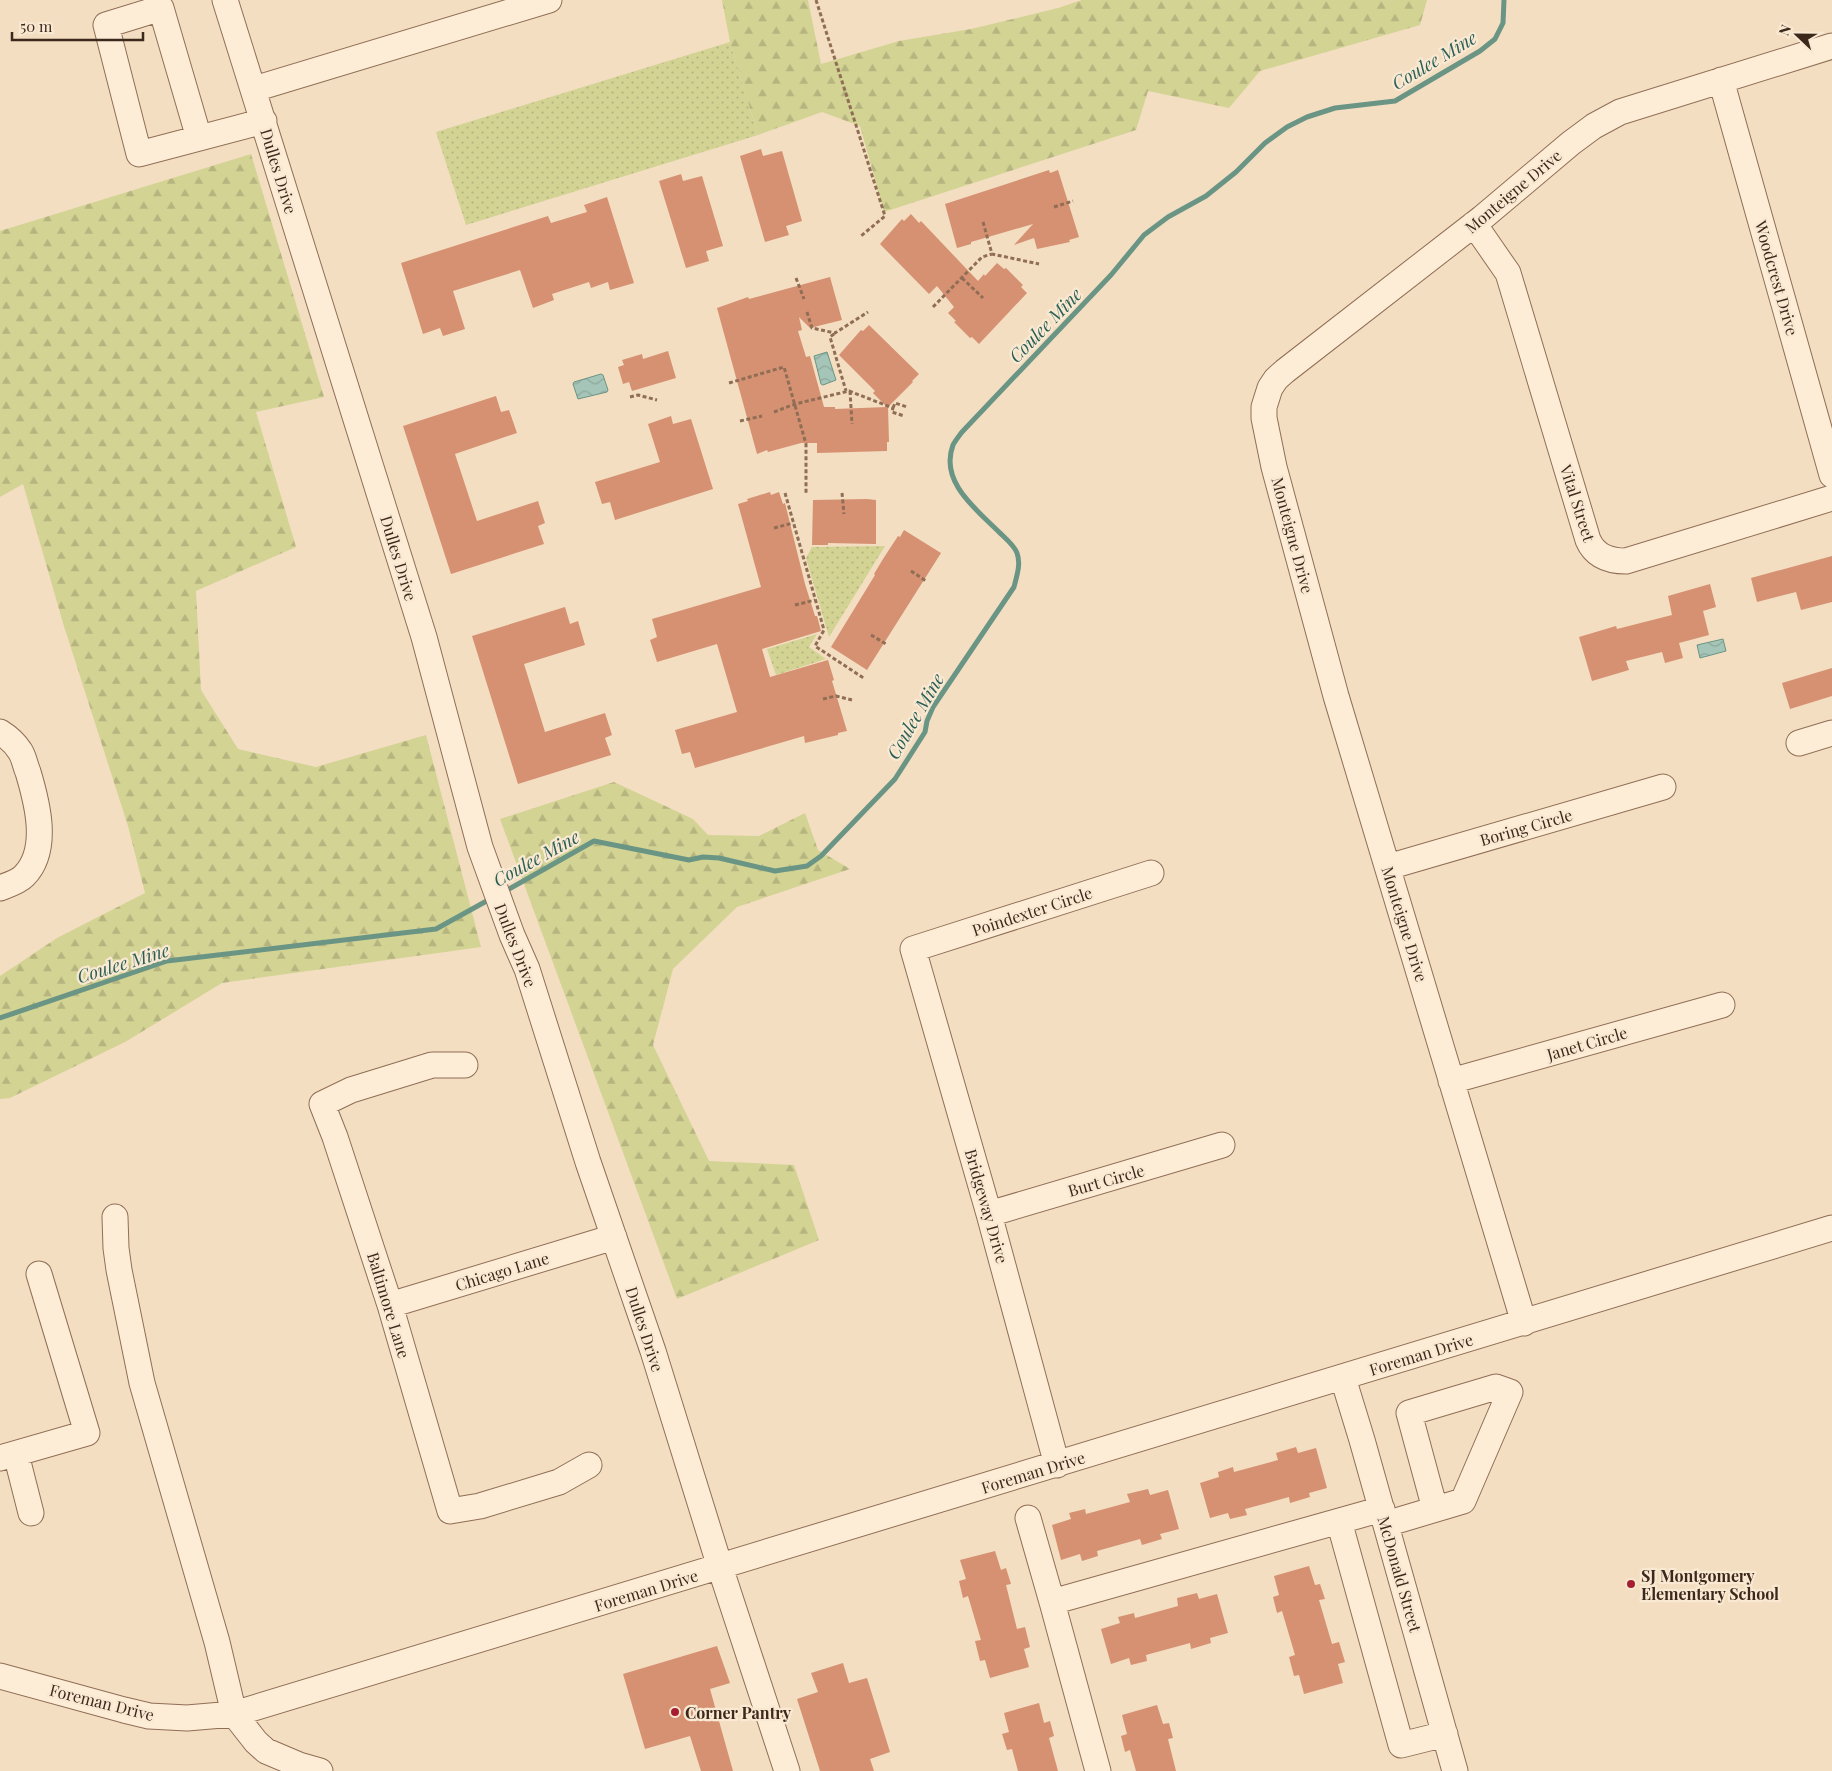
<svg xmlns="http://www.w3.org/2000/svg" width="1832" height="1771" font-family="'Playfair Display',serif">
	<defs>
		<pattern id="grass-dots" width="8" height="8" patternUnits="userSpaceOnUse" patternTransform="scale(1.25)"><rect width="8" height="8" fill="#d3d394"/><path d="M2 2h.1M6 6h.1" fill="none" stroke="#b6b57f" stroke-width="1.8" stroke-linecap="round"/></pattern>
		<pattern id="forest-firs" width="22" height="20" patternUnits="userSpaceOnUse" patternTransform="scale(1.25)"><rect width="22" height="20" fill="#d3d394"/><path d="M5 1l3.5 6h-7zM16 11l3.5 6h-7z" fill="#b6b57f"/></pattern>
		<pattern id="water-waves" width="16" height="10" patternUnits="userSpaceOnUse" patternTransform="scale(1.25)"><rect width="16" height="10" fill="#a4c5b7"/><path d="M0 5q4-4 8 0t8 0" fill="none" stroke="#8ea99d"/></pattern>
	</defs>
	<rect width="100%" height="100%" fill="#f3dec1"/>
	<!-- grass -->
	<path fill="url(#grass-dots)" d="M730,42l28,93 -292,90 -30,-93z
		M885,546l-56,91 -23,-79 6,-11z
		M817,634l-8,13 17,12 -50,16 -9,-26z"/>
	<!-- forest -->
	<path fill="url(#forest-firs)" d="M722,0h86l13,64 78,-23 72,-12 87,-21 24,-8h345l-7,25 -160,46 -31,37 -81,-17 -12,39 -252,82 -24,-86 -38,-14 -64,23 -28,-93z
		M251,154l73,243 -68,15 40,135 -100,44 5,99 37,59 78,18 110,-32 55,212 -259,36 -97,59 -115,56 -10,1v-123l57,-38 88,-45 -17,-67 -65,-203 -40,-139 -23,13v-266z
		M614,782l79,37 15,16 51,1 46,-23 13,37 32,19 -113,38 -64,62 -20,76 56,116 85,4 25,75 -142,59 -177,-480z"/>
	<!-- water -->
	<path fill="url(#water-waves)" stroke="#6a9585" d="M827,352l9,28 -13,5 -2,-1 -7,-28z
		M601,374l2,1 5,15 -1,2 -29,7 -5,-15 1,-2z
		M1723,639l3,12 -26,7 -3,-13z"/>
	<g fill="none" stroke-linecap="round" stroke-linejoin="round">
		<!-- stream -->
		<path stroke="#6a9585" stroke-width="5" d="M504,892l90,-51 95,19 14,-3 16,1 56,13 32,-5 14,-10 74,-77 30,-47 2,-11 6,-14 81,-120c3,-12 7,-23 3,-34 -3,-8 -12,-15 -18,-21 -22,-22 -60,-50 -46,-87 2,-4 6,-9 9,-13l149,-157 33,-40 24,-18 38,-21 30,-24 29,-29 22,-16 20,-10 28,-9 60,-7 85,-50 15,-12 8,-16 1,-23
			M0,1018l167,-57 269,-32 56,-31"/>
	</g>
	<!-- building -->
	<path fill="#d69072" d="M761,149l2,7 19,-5 20,70 -16,5 3,9 -24,7 -25,-86z
		M1049,170l1,3 8,-3 21,67 -10,3 1,2 -33,7 -3,-11 -20,7 19,-21 -62,18v2l-14,4 -12,-44z
		M681,174l2,7 19,-5 21,70 -17,5 3,10 -23,7 -27,-87z
		M607,197l27,86 -24,7 -2,-8 -17,6 -2,-6 -37,12 2,6 -21,8 -13,-38 -67,21 12,38 -22,7 -3,-8 -17,6 -22,-71 147,-47 3,7 36,-11 -3,-7z
		M911,214l8,9 2,-2 57,60 6,-7 1,2 12,-13 7,6 2,-1 17,17 -2,2 6,6 -48,51 -7,-7 -2,1 -16,-16 2,-1 -8,-8 6,-6 -17,-21 -8,8 -49,-50 22,-25 2,2z
		M830,277l12,43 -32,8 -11,-11 3,13 -4,1 8,26 4,-1 14,51h11v2l52,-2 -14,-14 2,-2 -36,-36 22,-25 2,1 6,-6 50,49 -7,7 1,1 -25,25 1,35h-2v9l-70,2v-10h-16l-33,9 -1,-2 -10,4 -40,-146 31,-11 1,2z
		M668,351l8,27 -44,13 -3,-9 -6,2 -5,-17 6,-2 -2,-5 20,-6 1,5z
		M496,396l5,16 8,-2 8,23 -62,21 22,67 61,-20 7,22 -7,3 6,18 -93,30 -48,-148z
		M671,416l2,8 18,-5 22,70 -98,31 -5,-18 -8,2 -7,-22 65,-20 -12,-38z
		M770,492l1,3 8,-3 4,12 2,-1 20,81 10,32h2l4,15 -59,18 8,28 58,-17 6,20 -2,1 15,50 -9,2v2l-33,8 -1,-7 -109,32 -5,-16 -8,2 -7,-24 62,-18 -20,-68 -60,18 -7,-22 7,-3 -5,-18 109,-32 -23,-83 10,-3 -1,-2z
		M867,499l9,1v44l-48,-1v2h-16l1,-45z
		M904,530l37,23 -74,117 -36,-23 44,-72 -1,-1 9,-15 15,-23 2,1z
		M1832,556v46l-31,8 -5,-18 -39,10 -6,-24z
		M1710,584l6,23 -13,4 6,24 -30,8 4,15 -18,5 -3,-11 -36,9 3,9 -37,11 -13,-44 37,-11 1,3 55,-14 -4,-19z
		M565,607l5,17 8,-3 7,24 -61,19 21,68 60,-19 7,22 -7,3 6,17 -93,29 -46,-148z
		M1832,668v28l-42,13 -8,-26z
		M1296,1447l2,6 18,-5 11,40 -18,5 1,4 -20,6 -1,-6 -44,12 2,6 -17,4 -2,-6 -18,5 -10,-35 19,-6 -1,-5 15,-5 1,5 44,-12 -2,-7z
		M1148,1489l2,6 18,-5 11,39 -19,5 2,5 -20,6 -2,-6 -43,12 1,5 -16,5 -2,-7 -19,6 -9,-35 19,-6 -2,-6 16,-4 1,5 44,-12 -3,-8z
		M995,1551l6,19 5,-2 5,16 -5,1 11,44 8,-2 5,20 -6,2 5,18 -39,11 -5,-18 -5,1 -5,-20 6,-1 -13,-44 -5,2 -4,-17 7,-2 -6,-19z
		M1309,1566l6,19 5,-1 5,15 -6,1 13,44 7,-2 6,20 -7,2 5,19 -39,11 -5,-19 -5,1 -5,-19 6,-2 -13,-44 -5,2 -4,-16 6,-2 -5,-19z
		M1197,1593l2,6 18,-5 11,39 -18,5 1,5 -20,6 -1,-6 -44,12 1,6 -16,4 -2,-7 -18,6 -10,-35 19,-6 -2,-6 16,-4 1,5 43,-12 -1,-8z
		M717,1646l13,37 -20,6 23,82h-32l-11,-35 -45,13 -22,-75z
		M843,1663l6,20 18,-5 23,74 -20,7 4,12h-54l-23,-72 21,-7 -7,-19z
		M1039,1703l5,20 6,-2 4,15 -5,2 9,33h-40l-6,-22 -5,1 -5,-16 7,-2 -5,-19z
		M1157,1705l6,19 6,-1 4,15 -5,1 8,32h-40l-6,-21 -5,2 -4,-16 6,-2 -5,-19z"/>
	<g fill="none" stroke-linecap="round" stroke-linejoin="round">
		<!-- minor casing -->
		<g stroke="#906e56" stroke-width="27">
			<path id="minor" d="M225,0l199,637 56,210 32,88 15,34 61,193 65,189 67,216 67,204
				M1721,80l111,395
				M254,89l295,-89
				M199,138l-38,-130 -55,17 33,129 125,-33
				M1474,224l34,49 80,267c7,16 21,21 38,21l206,-63
				M0,732c8,5 15,11 20,19 4,6 5,14 8,21 9,30 22,78 -4,104 -6,6 -16,9 -24,12
				M1799,743l33,-10
				M1388,867l275,-80
				M465,1065h-33l-81,25 -29,14 13,33 55,168 60,206 30,-5 79,-24 30,-17
				M1451,1081l271,-76
				M989,1214l233,-69
				M115,1217l1,31 3,22 23,113 75,259 17,72 22,28 10,9 33,14 21,6
				M390,1305l224,-68
				M1524,1323l-188,-627 -62,-229 -10,-49v-11l6,-19 6,-9 9,-8 197,-153 89,-75 23,-17 26,-14 212,-66
				M1343,1378l19,62 93,331
				M16,1454l15,59
				M0,1458l87,-25 -48,-159
				M1057,1465l-68,-251 -76,-265 238,-76
				M1028,1518l24,84
				M1339,1521l62,224 44,-11
				M1386,1524l77,-23 47,-109 -14,-5 -87,26 26,96
				M0,1676l124,34 25,6 38,2 47,-4 1598,-486
				M1098,1771l-46,-169 330,-93"/>
		</g>
		<!-- path -->
		<path stroke="#906e56" stroke-width="3" stroke-dasharray="4 2.5" stroke-linecap="butt" d="M816,0l69,216 -24,20
			M1054,207l19,-6
			M983,222l9,32 47,10
			M796,278l8,21
			M962,278l21,20
			M933,307l49,-50 10,-3
			M807,312l5,16 23,5 33,-21
			M834,334l-4,3 16,54
			M729,383l55,-16 22,77v49
			M850,391l2,33
			M630,397l8,-2 19,5
			M893,408l2,-5 12,4
			M774,412l21,-8 54,-13 44,17 -1,4 12,4
			M740,421l22,-5
			M785,493l39,137 -9,16 50,33
			M842,493l2,21
			M774,528l19,-5
			M911,571l15,10
			M795,605l20,-5
			M871,635l15,9
			M823,699l13,-3 16,4"/>
		<!-- minor -->
		<use href="#minor" stroke="#fdecd6" stroke-width="25"/>
	</g>
	<!-- markers -->
	<g fill="#a61e30" stroke="#fae9d2" stroke-width="2">
		<circle cx="1631" cy="1584" r="5"/>
		<circle cx="675" cy="1712" r="5"/>
	</g>
	<g text-anchor="middle" dominant-baseline="central" stroke-width="4.5" stroke-linejoin="round" paint-order="stroke">
		<!-- street labels -->
		<g font-size="16" fill="#3d281c" stroke="#fae9d2">
			<text transform="translate(279 171) rotate(73)">Dulles Drive</text>
			<text transform="translate(1513 191) rotate(-40)">Monteigne Drive</text>
			<text transform="translate(1777 278) rotate(74)">Woodcrest Drive</text>
			<text transform="translate(1578 503) rotate(72)">Vital Street</text>
			<text transform="translate(1293 535) rotate(75)">Monteigne Drive</text>
			<text transform="translate(399 558) rotate(73)">Dulles Drive</text>
			<text transform="translate(1526 827) rotate(-16)">Boring Circle</text>
			<text transform="translate(1032 911) rotate(-18)">Poindexter Circle</text>
			<text transform="translate(1405 924) rotate(73)">Monteigne Drive</text>
			<text transform="translate(516 945) rotate(69)">Dulles Drive</text>
			<text transform="translate(1587 1043) rotate(-16)">Janet Circle</text>
			<text transform="translate(1106 1180) rotate(-16)">Burt Circle</text>
			<text transform="translate(987 1206) rotate(74)">Bridgeway Drive</text>
			<text transform="translate(502 1271) rotate(-17)">Chicago Lane</text>
			<text transform="translate(389 1305) rotate(73)">Baltimore Lane</text>
			<text transform="translate(645 1329) rotate(72)">Dulles Drive</text>
			<text transform="translate(1421 1354) rotate(-17)">Foreman Drive</text>
			<text transform="translate(1033 1472) rotate(-17)">Foreman Drive</text>
			<text transform="translate(1400 1574) rotate(74)">McDonald Street</text>
			<text transform="translate(646 1590) rotate(-17)">Foreman Drive</text>
			<text transform="translate(102 1702) rotate(14)">Foreman Drive</text>
		</g>
		<!-- poi labels -->
		<g font-size="16" font-weight="bold" fill="#3d281c" stroke="#fae9d2" text-anchor="start">
			<text x="1641" y="1575">SJ Montgomery<tspan x="1641" dy="18">Elementary School</tspan></text>
			<text x="685" y="1712">Corner Pantry</text>
		</g>
		<!-- water labels -->
		<g font-size="18" font-style="italic" fill="#2a5f55" stroke="#fae9d2">
			<text transform="translate(1434 60) rotate(-31)">Coulee Mine</text>
			<text transform="translate(1045 325) rotate(-46)">Coulee Mine</text>
			<text transform="translate(915 716) rotate(-60)">Coulee Mine</text>
			<text transform="translate(536 858) rotate(-29)">Coulee Mine</text>
			<text transform="translate(123 963) rotate(-17)">Coulee Mine</text>
		</g>
	</g>
	<!-- north arrow -->
	<g transform="translate(1797 35) rotate(292)" stroke="#fae9d2" stroke-width="4" paint-order="stroke">
	<path d="M0-4L9 19L0 12L-9 19Z" fill="#3d281c"/>
	<text y="-8" font-size="14" font-weight="bold" text-anchor="middle" fill="#3d281c">N</text>
	</g>
	<!-- scale -->
	<path d="M12 32v8h131v-8" fill="none" stroke="#3d281c" stroke-width="2.5"/>
	<text x="20" y="32" font-size="15" fill="#3d281c" stroke="#fae9d2" stroke-width="4" paint-order="stroke">50 m</text>
</svg>
